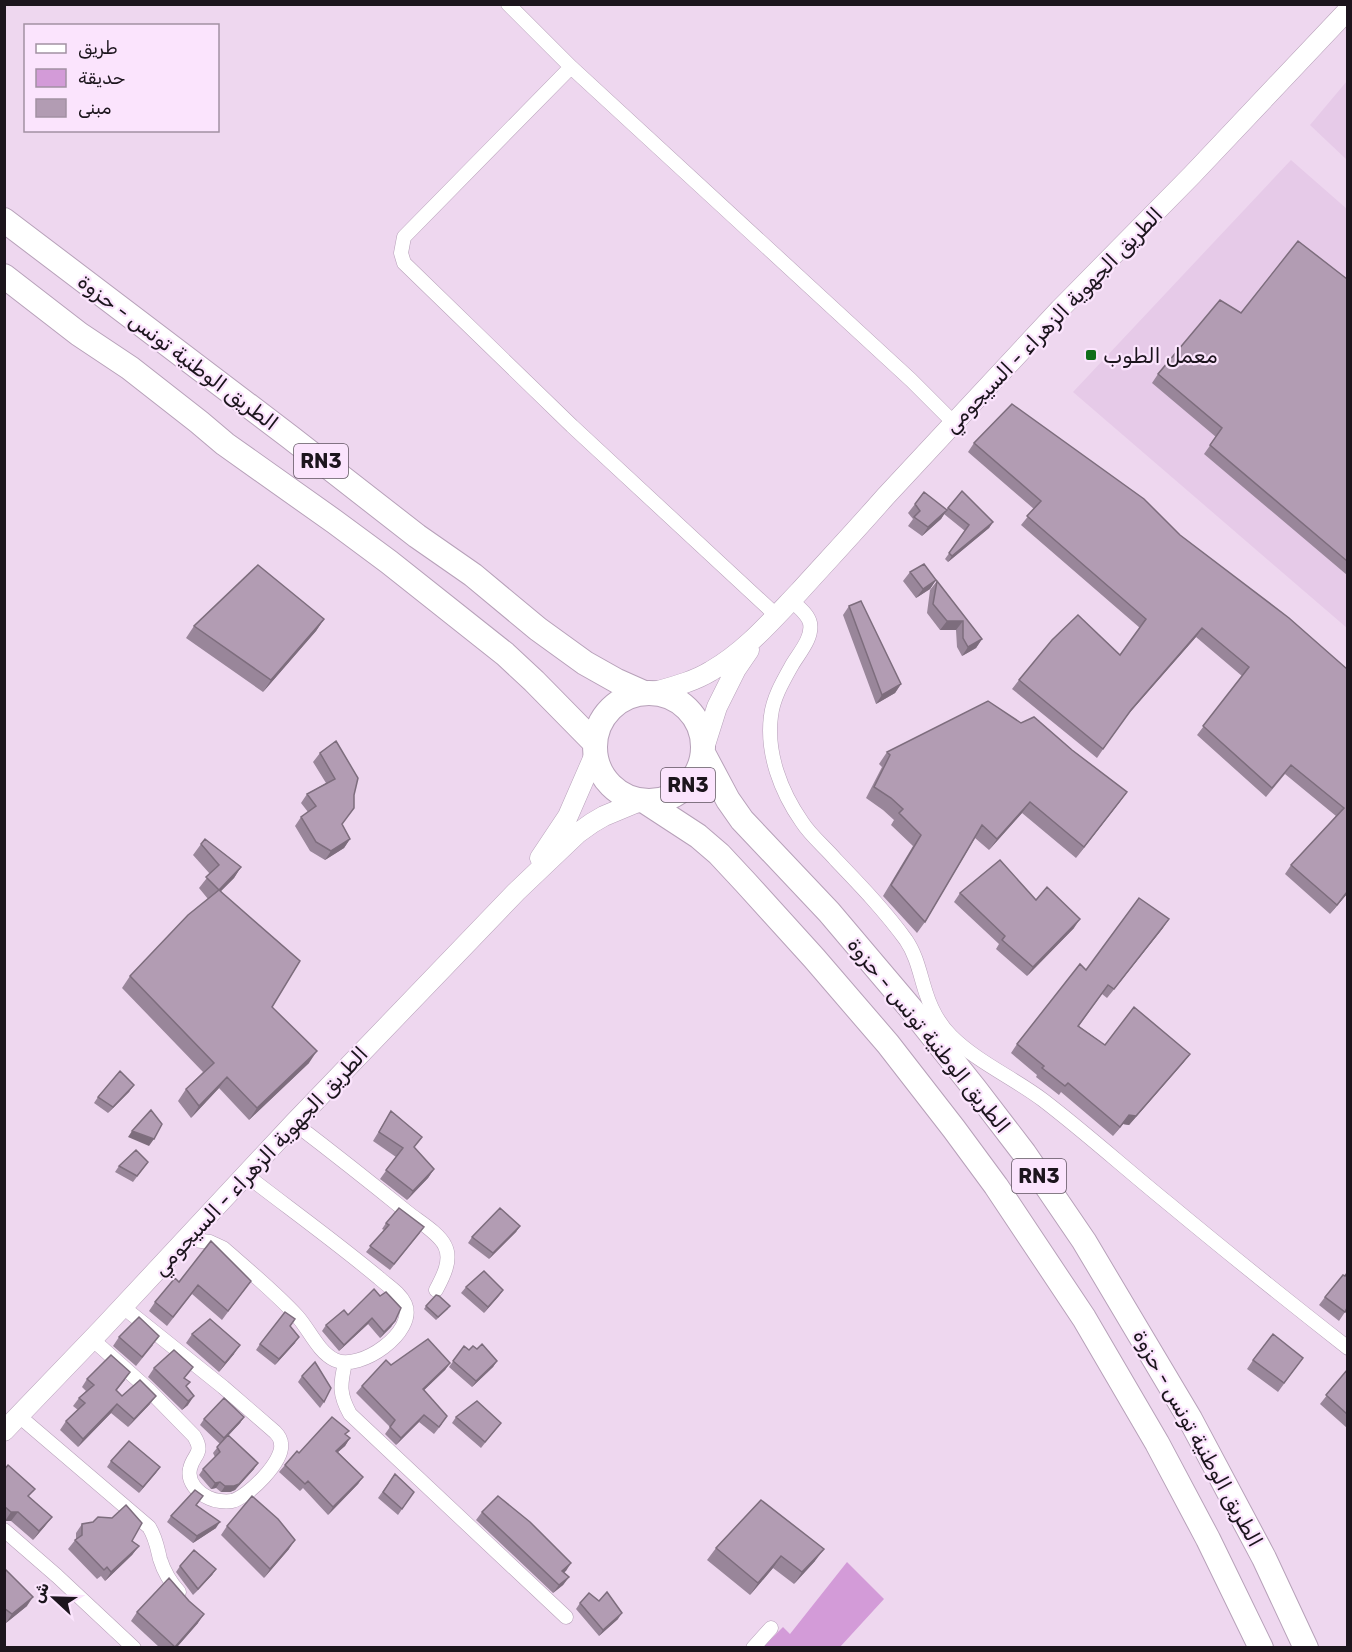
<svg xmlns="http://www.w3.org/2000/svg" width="1352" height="1652" font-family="Rubik,Vazirmatn,sans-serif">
	<rect width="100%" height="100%" fill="#eed7ef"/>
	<!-- built -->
	<path fill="#e6cae8" d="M1347,81v79l-37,-35z
		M1291,160l56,49v419l-274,-236z"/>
	<!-- park -->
	<path fill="#d39bd8" d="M847,1562l37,37 -44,48h-77l20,-20 7,7z"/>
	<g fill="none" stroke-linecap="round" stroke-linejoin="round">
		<!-- minor casing -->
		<g stroke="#b7a1b9" stroke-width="15">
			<path id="minor" d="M508,4l63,63
				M791,600c7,7 17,14 19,23 3,15 -11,30 -18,42 -9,16 -19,33 -21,51 -5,37 10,76 31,106 9,14 23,25 34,38 24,25 49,51 70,80 11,16 14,35 20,53 5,16 13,31 25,43 26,26 63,42 92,64 43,33 84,70 126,104 59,49 119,97 179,144
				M777,616l-205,-190 -168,-163 -3,-10 3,-16 167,-170 340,313 43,43
				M294,1123c38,29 76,59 113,89 11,9 32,21 38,34 7,14 -2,31 -9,44
				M186,1239l24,3 13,6c24,21 52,44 74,68 12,13 21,36 38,44 25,12 82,-28 70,-56 -5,-11 -17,-18 -26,-26 -43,-36 -89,-69 -133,-103
				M92,1339l57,51 45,46c11,18 -1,18 -4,33 -3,13 8,24 19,29 6,3 16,4 23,3 16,-4 52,-40 49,-57 0,-5 -3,-9 -6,-12l-52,-45 -100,-80
				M345,1363c-5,22 -6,31 5,51l216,203
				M19,1416l130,111c7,11 8,20 11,32 4,13 10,23 19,33
				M4,1530l53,46 77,72
				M753,1648l18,-20"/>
		</g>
		<!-- secondary casing -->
		<g stroke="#b7a1b9" stroke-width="21">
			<path id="secondary" d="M651,693c21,-6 42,-11 60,-22 35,-20 61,-51 88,-79 29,-32 58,-63 86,-95l175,-188 132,-134 156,-165
				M704,748l13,-41 19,-38 13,-19
				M540,858l28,-42 27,-62
				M4,1431l98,-102 192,-206 222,-231 62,-59 14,-10 12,-7 36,-15"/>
		</g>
		<!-- trunk casing -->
		<g stroke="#b7a1b9" stroke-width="26">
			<path id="trunk" d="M4,220l286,217 127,99 56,39 65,54 47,34 32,18 27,12
				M4,276l75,58 51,34 69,54 26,22 110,78 54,40 116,92 29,27 61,62
				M595 747a54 54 0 1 1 108 0a54 54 0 1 1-108 0Z
				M703,753l25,47 14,20 87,92 83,98 63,79 49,64 60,88 106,178 74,139 42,90
				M646,802l52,34 21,18 27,29 68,75 74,86 66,85 42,57 88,132 73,125 51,96 53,109"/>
		</g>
		<!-- minor -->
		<use href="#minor" stroke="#fff" stroke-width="14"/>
		<!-- secondary -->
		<use href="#secondary" stroke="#fff" stroke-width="20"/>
		<!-- trunk -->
		<use href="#trunk" stroke="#fff" stroke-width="24"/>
	</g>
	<!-- wall -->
	<path fill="#99869a" d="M1347,279v296l-143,-121 12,-17 -64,-54 6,-9 83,-61z
		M974,443l206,92 167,134v225l-17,20 -45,-40 6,-9 45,-49 -51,-42 -19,23 -69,-62 45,-59 -46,-39 -72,82 -27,39 -85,-69 7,-9 101,-25 20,-27 -119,-103 13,-16 -66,-57z
		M962,491l31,31 -4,6 -41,34 -3,-3 20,-28 -21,-17 -3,5 -19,17 -14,-10 5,-7 -5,-6 7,-9 31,6z
		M910,572l26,8 -6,9 -14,9 -13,-17z
		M937,581l45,58 -6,9 -14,8 -5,-9 -1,-17h-16l-13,-17 3,-23z
		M849,606l52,78 -6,9 -19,11 -33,-89z
		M324,619l-8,12 -53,61 -77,-54 8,-12z
		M1021,723l51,27 55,42 -51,66 -54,-45 -33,37 -14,-12 -50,84 -8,11 -34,-37 30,-50 -22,-21 3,-5 -11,-10 -17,-12 16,-31 -3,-3 8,-12z
		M336,741l6,83 8,15 -6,9 -19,12 -15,-9 -15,-25 6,-9 7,-5 -7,-9 6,-9 19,-11 -13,-21 7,-9z
		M201,844l40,23 -7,11 -13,13 51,116 37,56 -60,57 -30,-32 -28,30 -13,-17 8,-12 17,-17 -81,-84 8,-12 78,-77 -9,-11 11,-14 -17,-19z
		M960,893l114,35 -47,48 -31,-27 3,-5 -45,-42z
		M1163,928l-56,70 -5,-4 -23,32 26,19 85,9 -7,9 -54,62 -6,-1 -10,12 -52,-44 -2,3 -23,-18 1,-2 -26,-22 6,-9 69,-74z
		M134,1085l-5,7 -21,21 -14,-10 4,-6z
		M391,1111l23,37 20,21 -6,9 -21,22 -27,-21 16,-22 -23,-16z
		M148,1162l-15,20 -18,-10 4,-6z
		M386,1223l34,10 -30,37 -24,-18 18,-22 -2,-1z
		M520,1226l-4,6 -27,27 -21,-16 4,-6z
		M1345,1276v36l-6,9 -20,-16 6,-8z
		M251,1281l-29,39 -30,-26 -25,32 -18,-15 6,-9 24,-20z
		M466,1287l37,3 -19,23 -23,-20z
		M426,1306l22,3 -12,11 -12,-11z
		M348,1315l47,6 -4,6 -11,11 -12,-14 -29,27 -17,-20 4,-6z
		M290,1326l5,17 -20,22 -19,-15 4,-6z
		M192,1334l42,20 -15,18 -33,-29z
		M119,1337l34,8 -17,21 -23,-20z
		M464,1346l5,4 8,-1 20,12 -4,6 -21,20 -23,-20z
		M1303,1358l-25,34 -31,-23 6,-9z
		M450,1363l-5,7 -21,20 18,34 -8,10 -15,-12 -23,23 -11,-11 5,-7 -34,-34 6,-7 29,-21z
		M154,1368l30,10 3,9 1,18 -6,5 -34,-33z
		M1347,1370v58l-27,-24z
		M302,1376l22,26 -4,6 -22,-26z
		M87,1379l38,1 -9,11 6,5 28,8 -22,23 -17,-14 -33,34 -18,-17 6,-9 12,-11 -5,-4 6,-8 7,-7 -4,-4z
		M244,1417l-4,6 -12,13 26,33 -19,21 -5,2h-9l-5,-4 -5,1 -12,-14 4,-6 12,-12 -2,-4 7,-9 -20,-19 4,-6z
		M456,1417l45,6 -20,25 -29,-25z
		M346,1435l4,3 -5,8 -7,6 25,25 -5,7 -30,31 -25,-27 -3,3 -21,-19 6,-7 14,-12z
		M111,1461l49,6 -21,26 -32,-26z
		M4,1470l25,27 23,20 -7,9 -12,14 -22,-19h-7z
		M395,1474l19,18 -16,23 -20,-17z
		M761,1500l54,61 -21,23 -21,-16 -23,27 -43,-35 9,-12z
		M197,1505l19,23 -23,15 -26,-21 4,-6z
		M482,1512l89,51 -7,9 5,5 -6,8 -10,8 -77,-73z
		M82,1524l50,17 7,5 -7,9 -27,26 -4,-5 -4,3 -29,-30 8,-10v-6z
		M227,1526l62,23 -25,29 -43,-43z
		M180,1566l36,3 -4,6 -19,20 -17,-23z
		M4,1568l23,38 -21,17 -2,-2z
		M580,1603l38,16 -19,17 -23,-27z
		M137,1612l61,11 -21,24h-18l-28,-26z"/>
	<!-- shaded-wall -->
	<path fill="#7d6d7d" d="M947,510l-6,9 -19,17 6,-9z
		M993,522l-4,6 -41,34 4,-6z
		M936,580l-6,9 -14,9 7,-9z
		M324,619l-8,12 -53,61 8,-12z
		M947,621h16l-7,9h-16z
		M1202,628l-6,9 -72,82 7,-9z
		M982,639l-6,9 -14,8 6,-9z
		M901,684l-6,9 -19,11 6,-9z
		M1127,792l-8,11 -43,55 8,-11z
		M1030,802l-8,11 -33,37 8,-11z
		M350,839l-6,9 -19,12 6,-9z
		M241,867l-7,11 -23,23 8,-11z
		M1347,892v2l-17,20 7,-9z
		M1080,919l-6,9 -47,48 6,-9z
		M1169,919l-6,9 -56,70 7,-9z
		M317,1051l-8,12 -60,57 8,-12z
		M1190,1054l-7,9 -54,62 -6,-1 -10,12 16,-21z
		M227,1077l-8,11 -28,30 8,-12z
		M134,1085l-5,7 -21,21 5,-6z
		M132,1131l22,8 -5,7 -21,-9z
		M434,1169l-6,9 -21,22 6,-9z
		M520,1226l-4,6 -27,27 4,-6z
		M503,1290l-4,6 -15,17 4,-6z
		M372,1318l-4,6 -29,27 5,-6z
		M395,1321l-4,6 -11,11 4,-6z
		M299,1337l-4,6 -20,22 4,-6z
		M240,1345l-6,9 -15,18 6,-9z
		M497,1361l-4,6 -21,20 4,-6z
		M450,1363l-5,7 -27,26 5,-7z
		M156,1396l-6,8 -22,23 6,-8z
		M194,1396l-6,9 -6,5 6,-9z
		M117,1404l-6,9 -33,34 5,-8z
		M424,1415l-5,7 -23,23 5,-7z
		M244,1417l-4,6 -20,21 4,-6z
		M350,1438l-5,8 -14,12 5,-7z
		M258,1463l-4,6 -19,21 -5,2h-9l4,-6z
		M160,1467l-4,6 -17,20 4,-6z
		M363,1477l-5,7 -30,31 5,-8z
		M220,1482l-4,6 -5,1 4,-6z
		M11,1512h7l-7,9h-6z
		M52,1517l-7,9 -12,14 6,-9z
		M220,1522l-4,6 -23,15 4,-7z
		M295,1540l-6,9 -25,29 6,-9z
		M139,1546l-7,9 -27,26 6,-9z
		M824,1549l-9,12 -21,23 8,-12z
		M781,1556l-8,12 -23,27 8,-12z
		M571,1563l-5,8 -10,8 6,-8z
		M216,1569l-4,6 -19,20 5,-6z
		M569,1577l-6,8 -10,8 6,-8z
		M33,1597l-6,9 -21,17 6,-9z
		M622,1613l-4,6 -19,17 4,-6z
		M204,1614l-6,9 -21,24h-2z"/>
	<!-- building -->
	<path fill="#b29cb3" stroke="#7d6d7d" stroke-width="1.5" d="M1298,241l49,38v282l-137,-116 12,-17 -64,-54 62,-74 21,13z
		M1012,404l132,95 36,36 109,83 58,51v223l-10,13 -46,-40 53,-57 -53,-43 -19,23 -69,-62 46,-59 -47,-39 -71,82 -28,39 -84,-69 33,-40 26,-25 42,40 26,-36 -119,-103 14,-15 -67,-58z
		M962,491l31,31 -41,34 -3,-3 20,-28 -21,-17z
		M924,492l23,18 -19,17 -14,-10 6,-6 -5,-7z
		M924,564l12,16 -13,9 -13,-17z
		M258,565l66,54 -53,61 -77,-54z
		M937,581l45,58 -14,8 -5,-9v-17h-16l-14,-17z
		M861,601l40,83 -19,11 -33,-89z
		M988,701l33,22 13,-6 38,33 55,42 -43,55 -54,-45 -33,37 -15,-14 -57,97 -34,-37 30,-50 -22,-22 4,-4 -12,-11 -17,-11 16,-32 -3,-3z
		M336,741l22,37 -4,17v13l-12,16 8,15 -19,12 -15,-9 -15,-25 15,-11 -9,-12 28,-15 -15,-26z
		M205,839l36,28 -22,23 -13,-13 13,-12 -18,-21z
		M1000,860l36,40 11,-13 33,32 -47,48 -31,-27 3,-4 -45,-43z
		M219,890l81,71 -28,46 45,44 -60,57 -30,-31 -28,29 -13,-17 28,-26 -84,-87 58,-61z
		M1139,898l30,21 -55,70 -6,-4 -30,41 27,19 29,-38 56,47 -54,62 -7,-1 -9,12 -52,-44 -3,3 -23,-18 2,-2 -27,-22 63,-80 6,6z
		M120,1071l14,14 -21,22 -15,-10z
		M151,1110l11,14 -8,15 -22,-8z
		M391,1111l31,26 -8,10 20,22 -21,22 -27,-21 17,-22 -24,-16z
		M136,1150l12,12 -11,14 -18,-10z
		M399,1208l25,19 -30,37 -24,-18 19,-21 -3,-2z
		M500,1208l20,18 -27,27 -21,-16z
		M211,1241l40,40 -23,30 -30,-26 -25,32 -18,-15 20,-24 4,4z
		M484,1271l19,19 -15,17 -22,-20z
		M1347,1273v35l-2,4 -20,-15 18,-22 2,1z
		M374,1289l6,7 6,-4 15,16 -6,13 -11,11 -12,-14 -28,27 -18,-20 18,-15 4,5z
		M436,1295l3,1 11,10 -12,11 -12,-11z
		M285,1312l10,7 -5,7 9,11 -20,22 -19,-15z
		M139,1317l20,19 -17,21 -23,-20z
		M210,1319l30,26 -15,18 -33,-29z
		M1273,1334l30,24 -19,25 -31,-23z
		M428,1339l22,24 -27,26 24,27 -8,11 -15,-12 -23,23 -11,-11 5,-7 -33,-34 24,-26 5,5z
		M482,1344l15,17 -21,20 -23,-20 11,-15 5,4 4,-4 4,3z
		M174,1350l19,17 -9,11 6,4 -4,4 8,10 -6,5 -34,-33z
		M111,1355l19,17 -14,18 6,6 18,-16 16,16 -22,23 -17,-15 -34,35 -17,-18 19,-18 -6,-5 15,-13 -7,-6z
		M315,1362l16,26 -7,14 -22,-26z
		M1347,1370v44l-21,-19z
		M224,1398l20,19 -20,21 -20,-19z
		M477,1401l24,22 -16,19 -29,-25z
		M332,1417l17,14 -4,3 5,4 -14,13 27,26 -30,30 -25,-26 -3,3 -20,-19 12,-14 2,2z
		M228,1435l30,28 -19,21 -5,2h-9l-5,-4 -5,1 -12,-14 17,-17 -3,-5z
		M129,1441l31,26 -17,20 -32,-26z
		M8,1465l27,24 -7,7 24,21 -13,14 -21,-19h-7l-7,-6v-36z
		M395,1474l19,18 -12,17 -19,-17z
		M195,1490l8,6 -7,9 24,17 -23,14 -26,-20z
		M252,1496l26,23 17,21 -25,29 -43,-43z
		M498,1496l32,26 41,41 -9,8 7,6 -10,8 -77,-73z
		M761,1500l63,49 -22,23 -21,-16 -23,27 -42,-35z
		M126,1505l16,18 -10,18 7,5 -28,26 -4,-5 -3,3 -29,-30 7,-5v-11l11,-2 5,-5 14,1z
		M194,1550l22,19 -18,20 -18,-23z
		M4,1568l29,29 -21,17 -8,-6z
		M169,1578l20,23 15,13 -29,33 -38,-35z
		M607,1592l15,21 -19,17 -23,-27 9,-10 10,8z"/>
	<!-- markers -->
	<rect fill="#106e1a" stroke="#fbe4fd" stroke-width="2" x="1085" y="349" width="12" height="12" rx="3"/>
	<g text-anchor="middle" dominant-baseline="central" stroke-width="4.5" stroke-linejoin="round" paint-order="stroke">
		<!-- shield labels -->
		<g fill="#fbe4fd" stroke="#5f5360" stroke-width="1.5">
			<rect x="294" y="444" width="54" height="34" rx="4.5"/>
			<rect x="661" y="768" width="54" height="34" rx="4.5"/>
			<rect x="1012" y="1159" width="54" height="34" rx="4.5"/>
		</g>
		<g font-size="20" font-weight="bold" fill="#1c151d">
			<text x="321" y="461">RN3</text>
			<text x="688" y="785">RN3</text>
			<text x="1039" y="1176">RN3</text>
		</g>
		<!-- street labels -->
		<g font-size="21" fill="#1c151d" stroke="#fbe4fd">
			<text transform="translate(1053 320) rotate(-46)">الطريق الجهوية الزهراء - السيجومي</text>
			<text transform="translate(178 352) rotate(37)">الطريق الوطنية تونس - حزوة</text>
			<text transform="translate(929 1035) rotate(51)">الطريق الوطنية تونس - حزوة</text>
			<text transform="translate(260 1161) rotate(-47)">الطريق الجهوية الزهراء - السيجومي</text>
			<text transform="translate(1198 1438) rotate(61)">الطريق الوطنية تونس - حزوة</text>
		</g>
		<!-- poi labels -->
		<g font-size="21" fill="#1c151d" stroke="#fbe4fd" text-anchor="start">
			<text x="1103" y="355">معمل الطوب</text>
		</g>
	</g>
	<!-- border -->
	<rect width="1352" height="1652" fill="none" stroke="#1c151d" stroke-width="12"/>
	<!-- legend -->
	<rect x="24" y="24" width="195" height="108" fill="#fbe4fd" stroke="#a291a3" stroke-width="1.5"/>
	<rect x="36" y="44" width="30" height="9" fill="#ffffff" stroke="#a291a3" stroke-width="1.5"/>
	<text x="78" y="54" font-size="18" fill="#1c151d">طريق</text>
	<rect x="36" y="69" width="30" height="18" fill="#d39bd8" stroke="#a291a3" stroke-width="1.5"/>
	<text x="78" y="84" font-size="18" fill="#1c151d">حديقة</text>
	<rect x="36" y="99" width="30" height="18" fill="#b29cb3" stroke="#a291a3" stroke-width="1.5"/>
	<text x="78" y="114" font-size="18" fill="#1c151d">مبنى</text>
	<!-- north arrow -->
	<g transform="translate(54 1598) rotate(292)" stroke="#fbe4fd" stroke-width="4.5" paint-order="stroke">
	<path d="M0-4.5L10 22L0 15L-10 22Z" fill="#1c151d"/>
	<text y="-9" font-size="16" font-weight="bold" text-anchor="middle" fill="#1c151d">ش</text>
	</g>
</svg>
